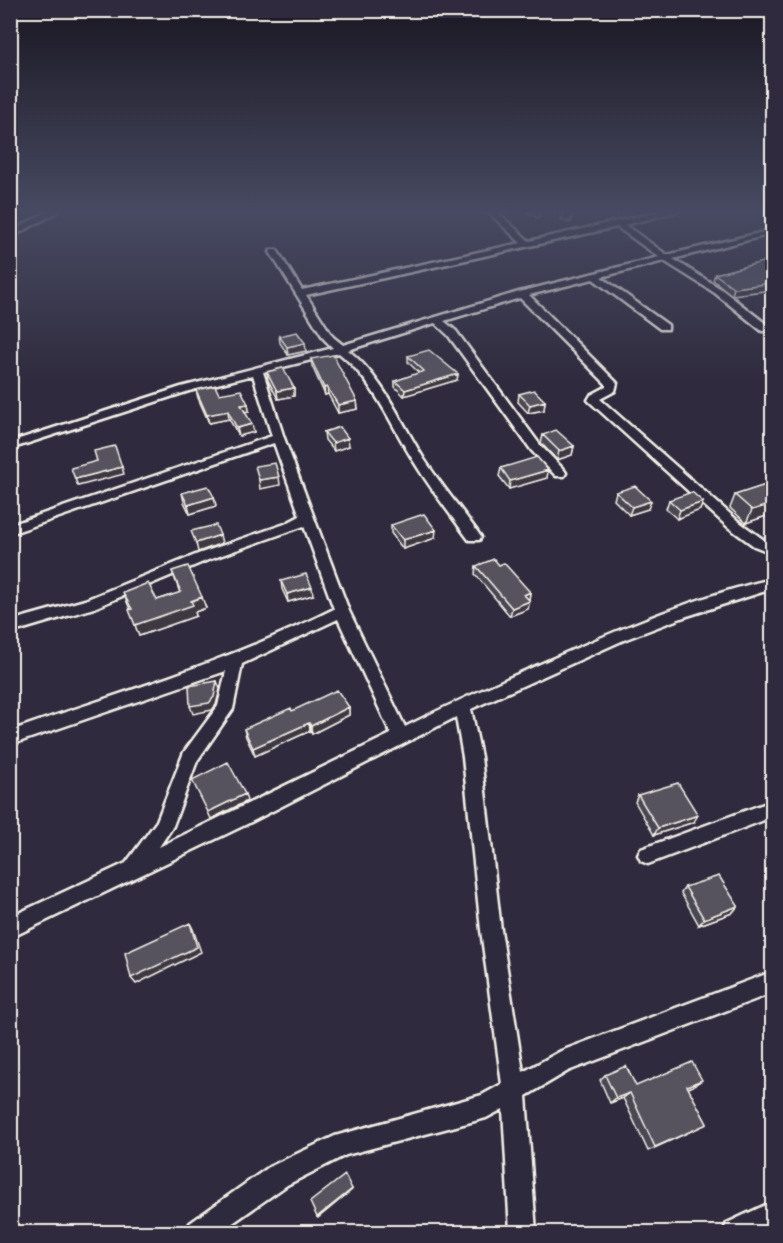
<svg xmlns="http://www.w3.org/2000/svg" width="783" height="1243" font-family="Pangolin,sans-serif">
	<rect width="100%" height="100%" fill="#2f2a3d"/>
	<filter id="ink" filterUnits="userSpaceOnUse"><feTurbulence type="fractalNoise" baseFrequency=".0167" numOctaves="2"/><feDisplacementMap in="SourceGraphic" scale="12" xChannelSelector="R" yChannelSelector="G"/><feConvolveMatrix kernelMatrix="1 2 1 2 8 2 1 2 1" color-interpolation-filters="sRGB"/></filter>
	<g filter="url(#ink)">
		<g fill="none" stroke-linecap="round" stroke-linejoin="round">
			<!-- minor casing -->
			<g stroke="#f4f1e8" stroke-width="5">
				<path id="minor" d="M49,211h10l-49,27v-6z
					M487,211h9l33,30 134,-30h15l-53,14 42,30 105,-25v4l-99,25 48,30 49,38v4h-8l-47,-38 -51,-32 -63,16 67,48v4h-8l-67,-50 -64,16 88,88 -2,8 -15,8 138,122 26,19 8,3v10l-18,-7 -26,-19 -138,-125 -2,-2 3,-5 15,-8v-3l-86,-86 -76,23 12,10 84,114 24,25 2,3 -2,3h-8l-24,-25 -84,-116 -13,-12 -87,27c35,28 53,72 76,109 17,26 37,50 55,75l2,3 -2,3h-10c-19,-26 -39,-52 -56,-80 -23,-37 -40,-80 -74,-107l-76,19 21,66 65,173 56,116c49,-25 99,-47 149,-69 71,-31 143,-62 218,-79v10l-88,28 -58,22 -155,70 10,48 20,173 22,142 38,-21 211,-79v21l-204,78 -42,25 10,136h-26l-7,-123 -17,9 -140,37 -59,30 -67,47h-34l4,-9 79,-56 66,-31 147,-41 20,-11 -21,-154 -18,-173 -7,-40 -209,107 -237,114v-21l116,-54 31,-42 27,-69 34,-46 8,-35 -213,73 -3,-1v-12c110,-38 220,-70 324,-122l-30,-83 -96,34 -114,48 -84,25v-12l75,-21 113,-46 87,-30 15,-8 -26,-73 -264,91v-9l262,-89 -19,-61 -64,16 -179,58v-7l171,-55 152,-39 -9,-9 -54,-87 1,-2h6l25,40 219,-47zM617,227l42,30 -140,35 -176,53 -10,-8 -27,-42zM338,619l53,115 -232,113 14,-21 24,-65 36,-52 9,-45z
					M564,211h8l-2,10 -7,-2z
					M772,801v16l-124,47 -7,-3 -3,-6 3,-6z
					M772,1202v26l-9,4h-40l4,-9z"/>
			</g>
			<!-- minor -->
			<use href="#minor" fill="#2f2a3d" fill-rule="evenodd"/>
		</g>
		<!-- wall -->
		<path fill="#4a4752" stroke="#f4f1e8" stroke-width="1.5" d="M525,211h17l-4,7z
			M759,263l-27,32 -19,-15 2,-6z
			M279,336l27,15 -18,4 -8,-12z
			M408,356l50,18 -1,6 -53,16 -9,-9v-6l24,-8 -11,-11z
			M311,359l46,42 1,8 -20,4 -10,-19 -3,1 -13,-29z
			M267,372l27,16v8l-16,3 -10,-19z
			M196,390l23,4 29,10 1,7 -4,1 9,20 -15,4 -10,-17 -20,4 -11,-25z
			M519,394l26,7 -1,9 -16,3 -10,-11z
			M324,432l25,14 -15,5 -9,-11z
			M543,435l31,11 -2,9 -15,5 -16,-17z
			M501,468l47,2 -1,8 -38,11 -10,-13z
			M772,483v31l-26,9 -16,-15 5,-13z
			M616,492l32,17 -19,6 -15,-15z
			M182,493l32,4 2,9 -26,8 -6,-12z
			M669,500l34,2 -3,8 -23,9 -11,-10z
			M391,525l44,13 -32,11 -12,-16z
			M499,565l31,27 -2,17 -18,7 -35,-42 1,-8z
			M172,571l34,37 -11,4 1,4 -57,20 -9,-27 -7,-16 34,7 23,-7z
			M281,581l32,14 -25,7 -6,-13z
			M349,707v8l-37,19 -2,-3 -55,25 -9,-19 -2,-8 48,-18z
			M638,795l56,27 -40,13 -19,-33z
			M685,887l53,19 -6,7 -33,12 -18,-32z
			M605,1075l31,11h57l-5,2 19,36 -59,27 -25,-53 -13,5 -10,-23z"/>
		<!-- shaded-wall -->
		<path fill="#3c3942" stroke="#f4f1e8" stroke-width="1.5" d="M772,283v7l-40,5 2,-7z
			M305,343l1,8 -18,4 -1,-8z
			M458,374l-1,6 -53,16 1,-6z
			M327,387l1,7 -3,1 -1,-7z
			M294,388v8l-16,3 -1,-8z
			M357,401l1,8 -20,4v-8z
			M545,401l-1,9 -16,3 2,-8z
			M248,404l1,7 -7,1 -1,-7z
			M228,411l1,8 -20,4 -2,-8z
			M252,424l2,8 -15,4 -2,-8z
			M348,438l1,8 -15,5 -1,-8z
			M574,446l-2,9 -15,5 2,-9z
			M122,467l2,7 -46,12 -3,-7z
			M548,470l-1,8 -38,11 1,-8z
			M279,477l1,8 -20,4 -1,-9z
			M214,497l2,9 -26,8 -2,-9z
			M651,501l-3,8 -19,6 3,-8z
			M703,502l-3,8 -23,9 3,-9z
			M772,504v10l-26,9 6,-13z
			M436,530l-1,8 -32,11v-9z
			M220,535l2,8 -24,9 -2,-9z
			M312,587l1,8 -25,7 -1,-8z
			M530,592l-1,8 -5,-5z
			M202,597l4,11 -11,4 1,4 -57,20 -4,-11z
			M530,601l-2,8 -18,7 2,-8z
			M217,681l3,8 -4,16 -4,5 -19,4 -3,-8z
			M349,707v8l-37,19 -1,-8z
			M309,723l1,8 -55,25 -2,-8z
			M245,794l2,7 -36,18 -3,-7z
			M698,815l-4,7 -40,13 4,-7z
			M738,906l-6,7 -33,12 5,-6z
			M190,923l3,6 8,23 -65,32 -5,-6z
			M702,1080l-9,6 -14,6 8,-6z
			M630,1093l-7,5 -13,5 6,-5z
			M352,1189v1l-34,28 -1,-1z"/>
		<!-- building -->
		<path fill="#56525f" stroke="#f4f1e8" stroke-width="1.5" d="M772,258v25l-38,5 -19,-14 44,-11z
			M297,332l8,11 -18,4 -8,-11z
			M429,350l29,24 -53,16 -10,-9 29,-10 -16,-15z
			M333,355l24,46 -19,4 -11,-18 -3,1 -13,-29z
			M283,368l11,20 -17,3 -10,-19z
			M215,386l4,8 22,-4 7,14 -7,1 11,19 -15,4 -9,-17 -21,4 -11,-25z
			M534,390l11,11 -15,4 -11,-11z
			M340,427l8,11 -15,5 -9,-11z
			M556,430l18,16 -15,5 -16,-16z
			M115,446l7,21 -47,12 -4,-11 26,-7 -3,-10z
			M537,457l11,13 -38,11 -9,-13z
			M275,463l4,14 -20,3 -4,-14z
			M772,483v21l-20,6 -17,-15z
			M208,486l6,11 -26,8 -6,-12z
			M635,486l16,15 -19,6 -16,-15z
			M692,492l11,10 -23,8 -11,-10z
			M424,514l12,16 -33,10 -12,-15z
			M216,525l4,10 -24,8 -5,-12z
			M494,559l5,6 5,-2 26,29 -6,3 6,6 -18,7 -36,-42z
			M188,566l14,31 -11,4 2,4 -58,20 -6,-15 3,-1 -9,-16 25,-10 9,17 24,-8 -9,-21z
			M306,574l6,13 -25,7 -6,-13z
			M217,681l-3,16 -5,6 -19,3 -1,-20z
			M337,690l12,17 -38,19 -2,-3 -56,25 -9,-19 47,-21 1,3z
			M228,762l17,32 -37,18 -16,-32z
			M678,783l20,32 -40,13 -20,-33z
			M719,876l19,30 -34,13 -19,-32z
			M190,923l7,24 -66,31 -6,-25z
			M692,1062l10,18 -15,6 20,38 -52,23 -25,-54 -14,5 -11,-23 21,-9 10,20z
			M345,1175l7,14 -35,28 -7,-15z
			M289,1227l2,6h-8z"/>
	</g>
	<!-- sky -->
	<linearGradient id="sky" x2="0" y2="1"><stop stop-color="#1a1722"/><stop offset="0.55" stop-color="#474a62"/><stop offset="1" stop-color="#474a62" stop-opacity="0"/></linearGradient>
	<rect width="783" height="385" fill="url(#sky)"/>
	<!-- margin -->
	<rect width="783" height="1243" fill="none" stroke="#2f2a3d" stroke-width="36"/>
	<rect x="18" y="18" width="747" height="1207" fill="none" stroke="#f4f1e8" stroke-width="2" filter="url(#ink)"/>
</svg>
